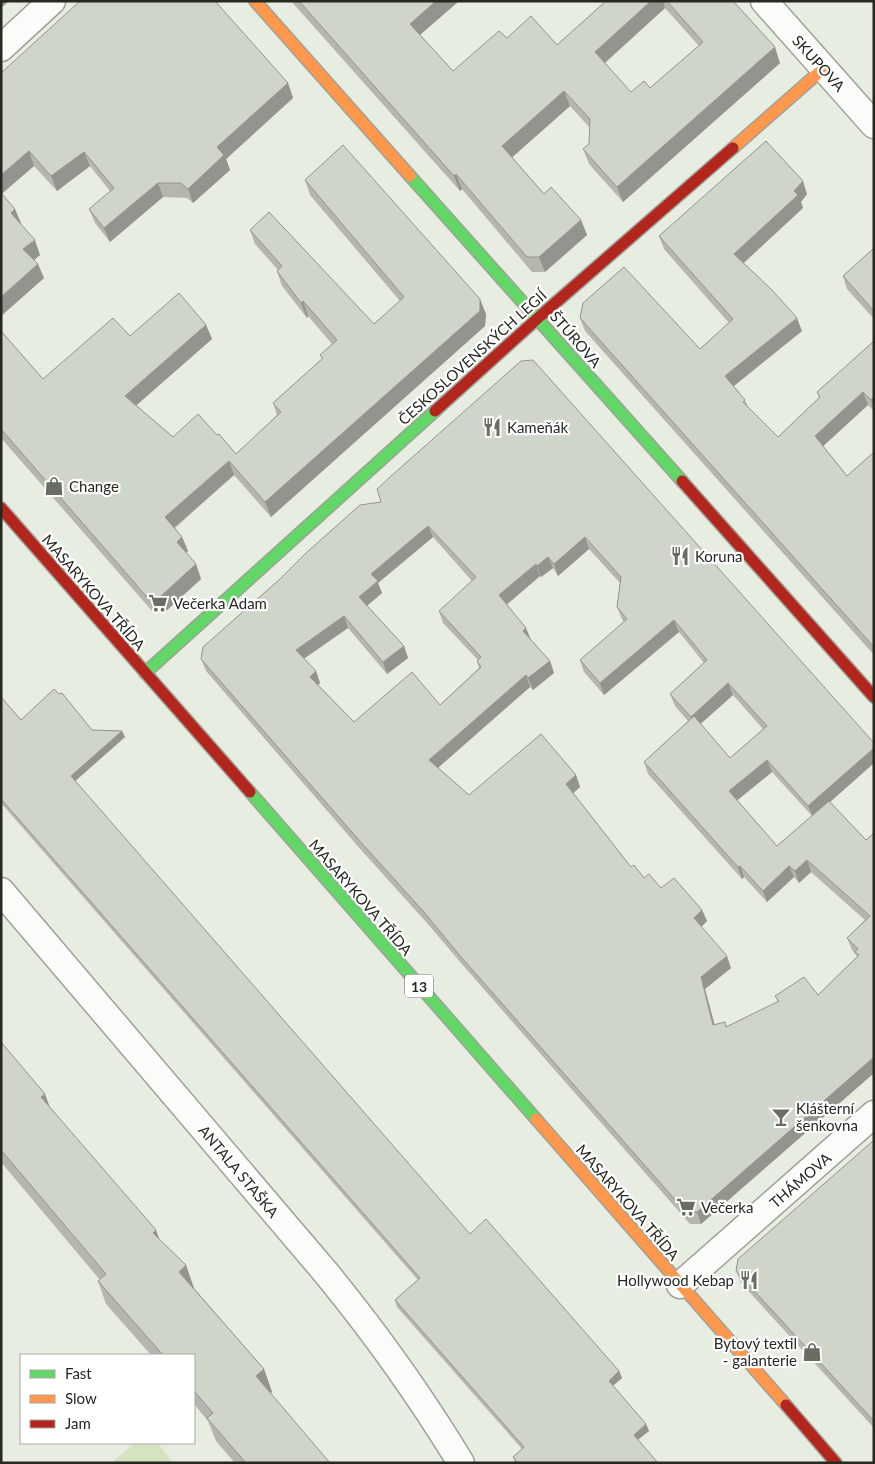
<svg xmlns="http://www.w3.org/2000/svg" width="875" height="1464" font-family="Lato,sans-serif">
	<rect width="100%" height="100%" fill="#e7ede0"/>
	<!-- green -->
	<path fill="#d4e4c0" d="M135,1443h23l15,20h-62z"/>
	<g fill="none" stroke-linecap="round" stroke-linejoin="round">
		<!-- street casing -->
		<g stroke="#9da297" stroke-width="29">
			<path id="street" d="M764,1l110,124
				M1,48l51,-47
				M1,891l326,383c49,60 94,123 134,189
				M680,1285l194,-171"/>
		</g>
		<!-- fast casing -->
		<g stroke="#9da297" stroke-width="14">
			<path id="fast" d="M410,176l272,305
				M145,673l290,-262
				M250,792l286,327"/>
		</g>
		<!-- slow casing -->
		<g stroke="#9da297" stroke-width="14">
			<path id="slow" d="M255,1l155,175
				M733,148l91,-80
				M536,1119l250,286"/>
		</g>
		<!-- jam casing -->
		<g stroke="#9da297" stroke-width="14">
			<path id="jam" d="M435,411l103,-93 195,-170
				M682,481l192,216
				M1,508l249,284
				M786,1405l50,58"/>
		</g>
		<!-- street -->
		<use href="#street" stroke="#fbfcfa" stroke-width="26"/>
		<!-- fast -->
		<use href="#fast" stroke="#63d668" stroke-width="11"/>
		<!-- slow -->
		<use href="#slow" stroke="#ff974d" stroke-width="11"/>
		<!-- jam -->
		<use href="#jam" stroke="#b3261e" stroke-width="11"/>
	</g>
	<!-- wall -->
	<path fill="#b3b7ae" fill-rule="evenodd" d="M291,1h168l-39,34 33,36 54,-33 50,7 49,-44h127l47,62 -157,139 -34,-38 -6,-15 6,-5 1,-16 -20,-22 -58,51 32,37 37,26 6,15 -42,37h-13l-70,-83 -2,2zM665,8l34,38 -49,42 -19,4 -26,-29z
		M1,73l287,10 5,15 -67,61 4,11 -37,33 -6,-5 -24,-1 -53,45 -15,-19 -6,-14 21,-18 -20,-25 -33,25 -23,-25 -32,28 38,61 -6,5 10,18 -43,38z
		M305,180l181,134 -1,12 -214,191 -37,-42 -59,53 7,9 6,14 -2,2 10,11 5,15 -36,33 -13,-1 -151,-173v-107l42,48 87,-43 76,-11 6,14 -76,66 37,32 63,17 41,-39 -4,-12 49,-44 -2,-4 12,-11 -24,-28 -1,2 -25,-32 -5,-15 1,-1 -23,-26 -5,-14 124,94 26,-23 -90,-106z
		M807,194l-6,8 2,6 -59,55 58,68 -68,55 11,14 3,7 30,30 41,-39 -2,-6 57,-51v70l-6,-6 -45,41 24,30 27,-24v203l-289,-324 -5,-13 120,31 29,-26 -65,-74 -5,-13z
		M874,248v71l-27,-30 -4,-13z
		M521,361l353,382v20l-44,39 36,38 8,-7v240l-173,151h-11l-223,-254 -40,-47 -65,-72 -156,-180 -5,-12 180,-157zM433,537l39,44 -33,30 4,12 35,37 -1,1 2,7 -39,37 -86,17 -36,-37 2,-2 -4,-12 -12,-12 44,-31 39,46 21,-16 -4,-12 -37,-40 15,-13 -4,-10zM589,549l31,34 -3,24 5,12 2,3 -44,38 4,12 20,23 75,-63 25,31 -34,31 5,12 13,15 -44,41 4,12 94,105 2,-2 23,25 27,-25 5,6 12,-11 54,48 -18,18 5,12 4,5 1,2 -39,38 -43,1 3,6 -52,25 -12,-2 -9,-36 26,-21 -30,-41 6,-6 -5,-11 -41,-22 -17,-10 -13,-11 -58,-74 7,-6 -4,-12 -107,20 -31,-27 92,-81 3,3 21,-17 -4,-12 -20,-22 -23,-35 33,-28 1,1 12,-9 5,8zM733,695l30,34 -33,29 -30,-34zM772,772l40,44 -35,30 -40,-46z
		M1,697l20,23 71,10 30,1 3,6 -50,44 395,453 149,137 3,7 -9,8 33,38 3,7 -11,9 20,23h-143l-2,-6 9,-8 -125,-142 -2,-7 23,-20 -417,-477z
		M1,1042l49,66 110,132 34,48 70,81 8,23 -2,1 60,70h-95l-19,-22 -8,-20 -14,-17v-49h-43l-45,-51 -8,-23 2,-1 -99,-118z
		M874,1140v288l-133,-145 -5,-12z"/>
	<!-- shaded-wall -->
	<path fill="#92958d" d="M1,1h8l-8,7z
		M436,1h23l-44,38 -5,-15z
		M651,1h12l2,7 -65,59 -5,-15z
		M775,47l5,16 -157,139 -6,-15z
		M288,83l5,15 -67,61 4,11 -37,33 -5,-14 29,-42z
		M564,91l6,15 -62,55 -6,-15z
		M29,151l5,15 -33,28v-19z
		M84,152l6,14 -33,25 -6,-15z
		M456,174l6,15 -2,2 -6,-15z
		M803,181l4,13 -6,8 2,6 -64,59 -5,-13z
		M158,183l5,14 -53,45 -6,-14z
		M15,209l6,14 -5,5 -5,-15z
		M581,220l6,15 -42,37 -6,-15z
		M35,240l5,15 -11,9 -6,-15z
		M38,264l6,14 -43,38v-19z
		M480,299l6,15 -1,12 -214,191 -6,-15z
		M303,301l5,15 -1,2 -6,-15z
		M797,318l5,13 -72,58 -5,-13z
		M206,325l6,14 -82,72 -5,-15z
		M863,392l5,13 -48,44 -5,-13z
		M874,397v11l-3,-8z
		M229,461l5,14 -64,56 -5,-14z
		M428,526l5,11 -55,46 4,10 -19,16 -4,-12 12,-23z
		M182,537l6,14 -6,6 -5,-15z
		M585,537l4,12 -31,27 -4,-12z
		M548,557l5,11 -12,9 -4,-11z
		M196,564l5,15 -36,33 -5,-15z
		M536,564l4,12 -36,31 -5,-12z
		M344,616l4,12 -48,33 -4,-11z
		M674,620l5,12 -75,63 -4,-12z
		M526,628l5,12 -8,-9z
		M404,646l4,12 -21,16 -4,-12z
		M550,661l4,12 -21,17 -5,-12z
		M316,671l4,12 -6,6 -4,-12z
		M526,675l4,12 -97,85 -4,-12z
		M728,683l5,12 -38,34 -4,-12z
		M122,731l3,6 -52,46 -2,-7z
		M874,748v15l-61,54 -5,-11z
		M767,760l5,12 -38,31 -5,-12z
		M576,775l4,12 -10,9 -4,-12z
		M807,860l4,12 -12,11 -4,-12z
		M740,866l4,11 -2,2 -4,-12z
		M789,866l5,11 -27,25 -4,-11z
		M702,910l5,11 -9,9 -4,-12z
		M727,956l4,12 -26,21 13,48 -5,-12 -12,-48z
		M874,1057v16l-173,151 -4,-12z
		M45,1094l8,22 -12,-19z
		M156,1230l8,22 -11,-19z
		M186,1265l8,23 -6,6 -9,-22z
		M264,1369l8,23 -8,7 -8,-23z
		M619,1371l3,7 -11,9 -2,-6z
		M646,1424l3,7 -13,10 -2,-6z"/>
	<!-- building -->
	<path fill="#d0d5ca" stroke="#92958d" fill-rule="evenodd" d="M80,1h135l73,82 -71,64 7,8 -36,34 -7,-6h-23l-54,45 -15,-19 25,-21 -30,-36 -33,24 -22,-25 -28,24v-102z
		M299,1h137l-26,23 43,47 46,-40 8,7 24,-22 26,29 49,-44h45l-56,51 36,40 13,-11 6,7 53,-46 -36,-41h66l42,46 -158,140 -34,-38 6,-5 1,-25 -26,-28 -62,55 42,48 7,-7 30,33 -42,37h-12l-71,-83 -2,2z
		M766,141l37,40 -9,10 4,4 -64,59 38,36 25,28 -72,58 20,24 -2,2 35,35 42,-40 -3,-5 57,-51v56l-3,3 -8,-8 -48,44 32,40 27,-24v195l-294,-329 3,-15 41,-36 76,82 33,-30 -74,-83z
		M343,145l137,154v12l-215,191 -36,-41 -64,56 17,20 -5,5 19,22 -36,33 -14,-1 -145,-167v-98l42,48 70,-61 17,18 49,-43 27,32 -81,71 48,41 25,-23 19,21 2,-1 17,20 45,-42 -8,-9 50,-45 -3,-3 17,-15 -34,-39 -2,2 -24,-32 5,-5 -32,-36 19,-18 105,112 30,-27 -99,-117z
		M1,193l14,16 -4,4 24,27 -12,9 15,15 -37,33z
		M874,248v63l-31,-35z
		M533,360l341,383v5l-66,58 -41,-46 -38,31 48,55 52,-45 37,39 8,-7v224l-177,155h-11l-224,-254 -39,-47 -65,-72 -157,-180 2,-12 77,-68 26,-26 54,-48 21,-3 -4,-13 13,-12 131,-116zM428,526l48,51 -37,34 42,46 -4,4 4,6 -41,38 -28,-33 -58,50 -44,-45 6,-6 -20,-21 48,-34 39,46 21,-16 -45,-49 19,-16 -7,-7zM585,537l36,40 -4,30 10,12 -47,41 20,23 74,-63 33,40 -37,34 21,23 37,-34 39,43 -37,32 -36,-42 -50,46 94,105 2,-1 23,25 26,-25 6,5 12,-11 63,56 -23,22 11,11 -3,3 4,3 -41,40 -14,-18 -29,19 4,5 -53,26 -1,-5 -12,3 -12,-48 26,-21 -33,-38 8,-8 -28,-32 -13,10 -12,-14 -5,4 -10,-13 -3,2 -65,-83 10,-9 -35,-41 -72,61 -40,-35 97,-85 2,3 22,-17 -27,-30 3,-3 -27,-33 37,-31 1,2 11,-9 6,7z
		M54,689l5,5 3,-1 30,37 30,1 -51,45 399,458 16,-15 133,152 -10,10 37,43 -12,11 24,28h-140l-5,-6 11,-10 -129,-147 25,-22 -419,-479v-102l20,23z
		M1,1042l44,52 -4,3 115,133 -3,3 33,32 -7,7 85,97 -8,7 74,87h-84l-39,-45 6,-5 -19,-22v-36h-31l-65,-74 8,-7 -105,-124z
		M874,1140v281l-138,-150 2,-12z"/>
	<!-- icons -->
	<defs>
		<g id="restaurant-bare" transform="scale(1.5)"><path d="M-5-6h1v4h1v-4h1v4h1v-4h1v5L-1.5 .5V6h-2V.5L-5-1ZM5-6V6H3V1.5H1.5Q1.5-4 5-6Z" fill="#696e63" stroke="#fff" stroke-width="2.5" paint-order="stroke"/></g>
		<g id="shop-bare" transform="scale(1.5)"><path d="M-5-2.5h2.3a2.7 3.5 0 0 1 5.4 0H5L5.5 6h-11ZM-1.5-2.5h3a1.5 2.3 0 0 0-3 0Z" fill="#696e63" stroke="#fff" stroke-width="2.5" paint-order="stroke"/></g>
		<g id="supermarket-bare" transform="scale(1.5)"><path d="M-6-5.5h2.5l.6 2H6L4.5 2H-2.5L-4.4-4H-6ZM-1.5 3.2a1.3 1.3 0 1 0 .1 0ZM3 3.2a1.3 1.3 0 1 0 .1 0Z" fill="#696e63" stroke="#fff" stroke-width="2.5" paint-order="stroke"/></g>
		<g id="bar-bare" transform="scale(1.5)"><path d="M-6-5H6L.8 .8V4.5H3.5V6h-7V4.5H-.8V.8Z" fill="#696e63" stroke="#fff" stroke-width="2.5" paint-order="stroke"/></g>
	</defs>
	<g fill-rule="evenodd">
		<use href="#restaurant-bare" x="492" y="427"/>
		<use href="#shop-bare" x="54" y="486"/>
		<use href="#restaurant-bare" x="680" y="556"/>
		<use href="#supermarket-bare" x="158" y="603"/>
		<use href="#bar-bare" x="781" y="1117"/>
		<use href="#supermarket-bare" x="686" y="1207"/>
		<use href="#restaurant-bare" x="749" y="1280"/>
		<use href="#shop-bare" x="812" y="1352"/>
	</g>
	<g text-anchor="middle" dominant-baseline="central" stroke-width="4.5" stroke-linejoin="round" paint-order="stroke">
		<!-- shield labels -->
		<rect fill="#fff" stroke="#666962" stroke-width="1" x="405" y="974.5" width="28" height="23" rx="4"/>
		<g font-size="14" font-weight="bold" fill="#25291f">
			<text x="419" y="986">13</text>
		</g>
		<!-- street labels -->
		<g font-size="15" fill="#25291f" stroke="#fff">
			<text transform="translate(819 63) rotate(48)">SKUPOVA</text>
			<text transform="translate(576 339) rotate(49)">ŠTÚROVA</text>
			<text transform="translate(472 357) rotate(-42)">ČESKOSLOVENSKÝCH LEGIÍ</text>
			<text transform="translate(94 592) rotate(49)">MASARYKOVA TŘÍDA</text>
			<text transform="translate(361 897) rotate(49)">MASARYKOVA TŘÍDA</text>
			<text transform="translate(239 1171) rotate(50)">ANTALA STAŠKA</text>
			<text transform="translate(800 1180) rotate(-41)">THÁMOVA</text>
			<text transform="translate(628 1202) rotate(49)">MASARYKOVA TŘÍDA</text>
		</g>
		<!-- poi labels -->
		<g font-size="15" fill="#25291f" stroke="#fff" text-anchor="start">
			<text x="507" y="427">Kameňák</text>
			<text x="69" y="486">Change</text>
			<text x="695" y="556">Koruna</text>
			<text x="173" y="603">Večerka Adam</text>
			<text x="796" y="1108">Klášterní<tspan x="796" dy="17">šenkovna</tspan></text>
			<text x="701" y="1207">Večerka</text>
			<text x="734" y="1280" text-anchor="end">Hollywood Kebap</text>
			<text x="797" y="1343" text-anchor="end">Bytový textil<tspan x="797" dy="17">- galanterie</tspan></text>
		</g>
	</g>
	<!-- border -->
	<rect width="875" height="1464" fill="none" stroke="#25291f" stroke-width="5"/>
	<!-- legend -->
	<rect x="20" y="1354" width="175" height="90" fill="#ffffff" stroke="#a8a9a5"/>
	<rect x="30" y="1370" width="25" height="8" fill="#63d668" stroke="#a8a9a5"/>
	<text x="65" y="1379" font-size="15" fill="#25291f">Fast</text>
	<rect x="30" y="1395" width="25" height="8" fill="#ff974d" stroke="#a8a9a5"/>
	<text x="65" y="1404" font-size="15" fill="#25291f">Slow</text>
	<rect x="30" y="1420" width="25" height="8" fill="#b3261e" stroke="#a8a9a5"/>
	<text x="65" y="1429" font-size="15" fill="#25291f">Jam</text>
</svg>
